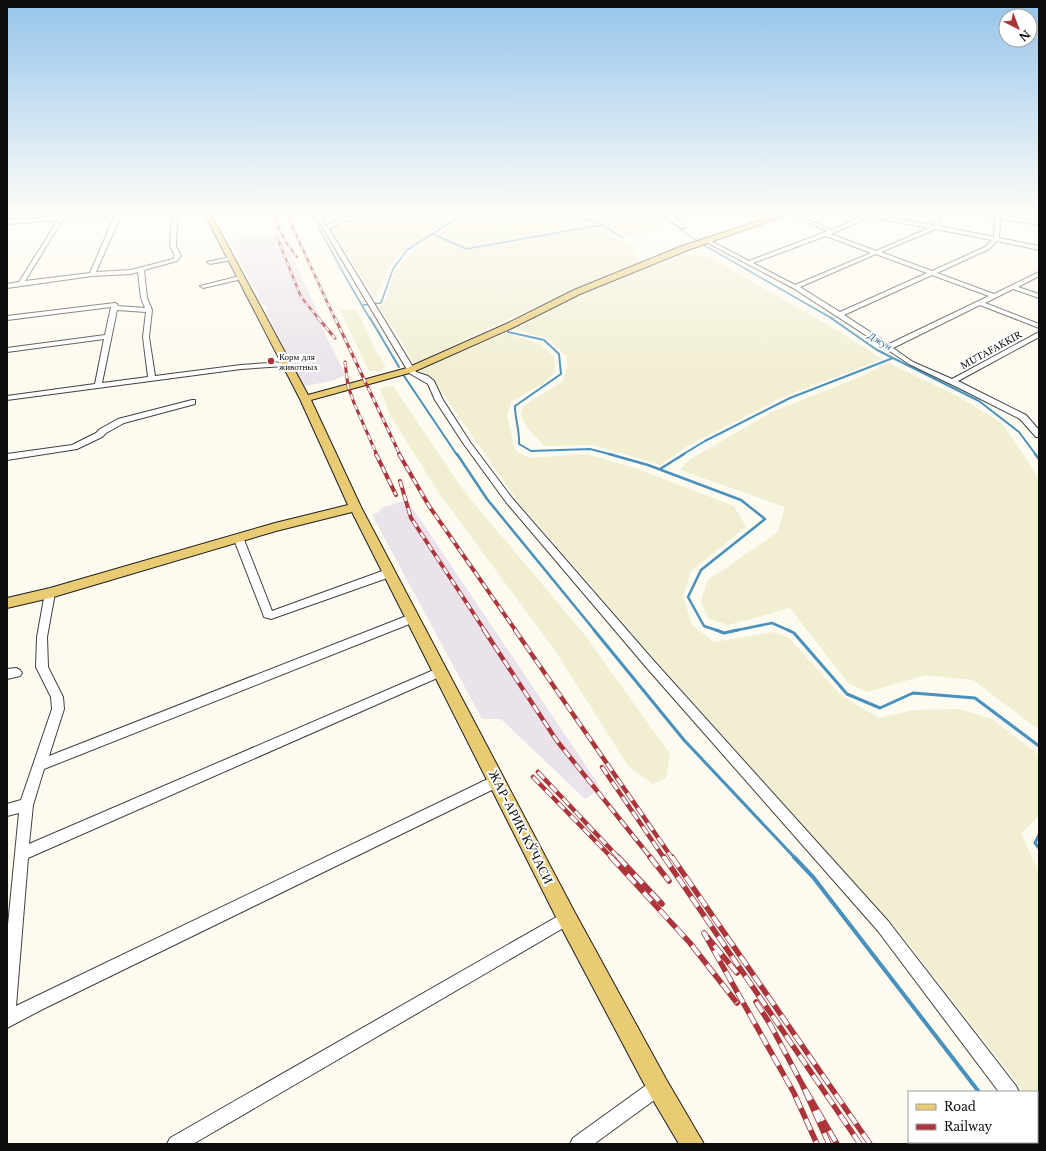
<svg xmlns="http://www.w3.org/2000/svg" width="1046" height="1151" font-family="'Libre Baskerville',serif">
	<rect width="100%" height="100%" fill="#fdfaef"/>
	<!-- industrial -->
	<path fill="#eae3eb" d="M275,234l16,20 31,67 -3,1 27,53 -14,6 -28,5 -38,-75 2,-3 -5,-3 -9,-17 -24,-47z
		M407,500l194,288 -16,11 -84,-80h-19l-110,-204 7,-3 2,-4z"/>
	<!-- farmland -->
	<path fill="#f1eed2" d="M321,213h40l-34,7z
		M383,213h77l-61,40 -13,19 -10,27 -46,-71 11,-5z
		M469,213h87l45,14 32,23 6,12 -64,26 -162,76 -10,-21 -24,-36 7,-6 8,-27 15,-20z
		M570,213h81l17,13 -41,10 -23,-13z
		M682,254l25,2 133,76 42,27 -97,37 -96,49 -29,20 -67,-20 -49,1 -16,-18 -7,-12 2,-10 39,-24 6,-16 -2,-10 -17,-17 -35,-10 66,-34z
		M356,309l21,44 9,13 -7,5h-10l-29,-61z
		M506,333l33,10 15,14 1,15 -13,12 -31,18 -4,14 8,34 14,8 58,-4 48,14 99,38 12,21 -55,44 -8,25 9,29 22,17 60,-10 14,5 54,59 37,22 35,-8 45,-1 33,10 47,36v61l-18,17 13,29 5,6v243l-2,-3v-16h-13l-117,-150 -247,-277 -141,-162 -84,-121 -14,-9 1,-5z
		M889,363l70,34 44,27 36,55v251l-66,-50 -48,-5 -57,17 -20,-9 -58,-75 -62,17 -19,-6 -8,-16 6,-22 71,-49 7,-25 -105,-37 9,-10 83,-48 76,-30z
		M393,386l73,108 118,140 86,120 -4,24 -13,6 -24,-17 -75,-118 -113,-153 -51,-81 -10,-27z"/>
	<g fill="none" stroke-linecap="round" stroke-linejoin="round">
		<!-- stream-far4 -->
		<path stroke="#4891be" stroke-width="1.5" d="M311,213l35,65 24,41
			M564,213l35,10 24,15
			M658,213l39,28
			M433,234l33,15 135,-24
			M704,245l129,74
			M363,305l18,-2 12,-34 14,-19 58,-37"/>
		<!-- stream-far3 -->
		<path stroke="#4891be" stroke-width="2" d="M370,318l29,49
			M831,318l46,32 102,51 40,31 17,23
			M508,332l36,8 15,14 2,20 -46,32c0,14 5,25 4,38l12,7 59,-2 23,6
			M404,376l53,79
			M682,455l23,-14 85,-43 103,-40"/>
		<!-- stream-far2 -->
		<path stroke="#4891be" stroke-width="2.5" d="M457,454l30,45 108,132
			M609,454l39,11 93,35 24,19 -64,51 -13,27 16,29 15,5
			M1035,454l4,5
			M660,469l24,-15
			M733,631l39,-8 18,8"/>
		<!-- stream-far1 -->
		<path stroke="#4891be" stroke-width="3" d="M594,630l90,110 111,118
			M716,630l8,3 14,-3
			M788,630l6,3 53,61 33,14 33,-15 62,5 64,48
			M1039,835l-4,8 4,5"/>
		<!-- stream -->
		<path stroke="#4891be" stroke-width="4" d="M794,857l19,20 166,215
			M1017,1142l2,2"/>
		<!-- minor casing -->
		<g stroke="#404040" stroke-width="2">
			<path id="minor" d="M63,213l2,3 63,-3 -7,2 -25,57 35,-2 42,-11 2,-3 -5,-10 2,-33h6l-2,33 5,10 -4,5 -33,9 3,28 5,12 -3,27 6,39 86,-11 44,-3 4,2 -4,2 -44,3 -234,31v-4l88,-12 9,-45 -97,13v-4l98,-13 6,-28 -104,13v-4l108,-13 2,1 1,2 27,2 -4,-10 -3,-26 -7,2 -39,2 -85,12v-4l12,-2 39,-62 -51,4v-4l53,-4zM115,215l-25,58 -65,8 38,-62zM117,310l29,2 -3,25 5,40 -46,6z
				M314,213h4l8,13c14,-11 38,-13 54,-13l-36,8 -15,8 87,143 12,4 6,5 9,19 27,42 42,56 142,163 234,260 128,165 3,6h-20l-121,-161 -232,-264 -140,-165 -43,-59 -28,-43 -7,-16 -19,-11z
				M679,213h8l-13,4 11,9v2h-4l-14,-11z
				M785,213h6l41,17 31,-14 -10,-3h10l71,12 2,-12h5l-2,13 55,11 1,-19 -21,-5h11l54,8v4l-39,-7 -1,20 40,8v4l-42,-9 -8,8 -52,24 57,21 45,-22v4l-21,11 21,7v4l-26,-9 -28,14 54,21v4l-59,-23 -87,43 20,14 39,17 87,-47v5l-81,44 68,34 13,15v7h-3l-16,-18 -57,-29 -54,-26 -21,-14 -3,-1 -1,-2 -91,-59 -89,-47 5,-1 40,21 79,-30zM869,217l60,11 -53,23 -45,-17zM936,229l56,11 -7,7 -53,24 -51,-19zM826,236l45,17 -76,32 -42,-22zM876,254l51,19 -87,39 -40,-25zM932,275l57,21 -100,48 -45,-29z
				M230,257l2,1v2l-22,4 -3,-2z
				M240,276l2,1v2l-39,9 -3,-2z
				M192,400h3v4l-71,19 -18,10 -4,4 -25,12 -70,11v-6l65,-9 24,-12 4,-4 18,-10z
				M238,534l5,3 29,74 113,-41h8l1,3 -1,3 -122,43 -7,-2 -1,-3 -30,-77z
				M50,589l4,1 1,3 -8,44 1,30 15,30 1,12 -15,47 360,-141 4,-1 4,1 1,3 -1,3 -373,148 -11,36 -4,39 407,-175 4,-2 4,2 2,3 -2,3 -416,183 -12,148 476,-229 5,-2 5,2 1,4 -1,4 -459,224 -36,19v-93l12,-122 -12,3v-12l14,-4 31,-91 -1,-12 -15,-30 1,-30 8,-44 1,-3z
				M16,668l4,2 2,3 -2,3 -13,3v-10z
				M567,911l5,2 2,5 -2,5 -379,221h-26l3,-6z
				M658,1078l6,3 3,6 -3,6 -70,51h-24l3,-6 79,-57z
				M1037,1118l2,1v19l-2,-1z"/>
		</g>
		<!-- major casing -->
		<g stroke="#1e1e1e" stroke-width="2">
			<path id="major" d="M204,213h6l98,182 99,-27 99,-44 68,-34 108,-44 101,-33 6,1 -101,36 -108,44 -68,34 -99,44 -102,28 50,107 213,404 92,168 38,65h-25l-29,-49 -90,-170 -208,-413 -76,19 -226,67 -43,10v-10l43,-10 225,-65 73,-18 -48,-106z"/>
		</g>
		<!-- minor -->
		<use href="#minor" fill="#fff" fill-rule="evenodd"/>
		<!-- major -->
		<use href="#major" fill="#e9cb73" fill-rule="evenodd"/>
		<!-- rail-far4 casing -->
		<g stroke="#ae343c" stroke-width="2.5">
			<path id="rail-far4" d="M272,213l13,28 12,16
				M286,213l49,106
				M277,237l24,60 18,22"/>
		</g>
		<!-- rail-far3 casing -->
		<g stroke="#ae343c" stroke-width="3">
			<path id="rail-far3" d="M318,318l17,20
				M335,318l65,137
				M345,362l3,24 6,17 23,52"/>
		</g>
		<!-- rail-far2 casing -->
		<g stroke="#ae343c" stroke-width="4">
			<path id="rail-far2" d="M376,454l20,41
				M399,454l30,52 87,125
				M400,481l11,37 74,113"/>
		</g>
		<!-- rail-far1 casing -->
		<g stroke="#ae343c" stroke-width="4.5">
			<path id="rail-far1" d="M484,630l73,111 94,117
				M515,630l157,228
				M602,767l62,91
				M538,772l81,86
				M533,777l79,81"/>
		</g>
		<!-- rail casing -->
		<g stroke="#ae343c" stroke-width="5.5">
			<path id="rail" d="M611,857l79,86 47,60
				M618,857l44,47
				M650,857l19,24
				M664,857l196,287
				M672,857l198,287
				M737,973l-33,-40 90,160 23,51
				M756,1002l14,22 32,60
				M829,1144l-27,-60 35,60"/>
		</g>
		<!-- rail-far4 -->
		<use href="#rail-far4" stroke="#fff" stroke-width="1.5" stroke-dasharray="4.5" stroke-linecap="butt"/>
		<!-- rail-far3 -->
		<use href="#rail-far3" stroke="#fff" stroke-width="2" stroke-dasharray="5.5" stroke-linecap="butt"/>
		<!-- rail-far2 -->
		<use href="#rail-far2" stroke="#fff" stroke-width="2.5" stroke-dasharray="7" stroke-linecap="butt"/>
		<!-- rail-far1 -->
		<use href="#rail-far1" stroke="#fff" stroke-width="3" stroke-dasharray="9" stroke-linecap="butt"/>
		<!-- rail -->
		<use href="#rail" stroke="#fff" stroke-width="4" stroke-dasharray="12" stroke-linecap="butt"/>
	</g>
	<!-- sky -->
	<linearGradient id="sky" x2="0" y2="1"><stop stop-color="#95c4eb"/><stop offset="0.57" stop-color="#fefdf8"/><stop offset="1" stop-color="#fefdf8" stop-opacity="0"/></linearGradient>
	<rect width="1046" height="374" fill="url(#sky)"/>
	<!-- markers -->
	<circle fill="#ae343c" stroke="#fff" stroke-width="1.5" cx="271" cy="361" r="4"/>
	<g text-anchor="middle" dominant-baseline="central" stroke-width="4" stroke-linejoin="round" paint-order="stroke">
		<!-- far-street labels -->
		<g font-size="9" fill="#0d0d0d" stroke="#fff">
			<text transform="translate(991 350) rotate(-29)">MUTAFAKKIR</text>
		</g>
		<!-- far-poi labels -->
		<g font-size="9" fill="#0d0d0d" stroke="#fff" text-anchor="start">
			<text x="279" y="356">Корм для<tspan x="279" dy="10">животных</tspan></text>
		</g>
		<!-- far-water labels -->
		<g font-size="10" font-style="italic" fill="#246491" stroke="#fff">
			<text transform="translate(880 341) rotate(31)">Джун</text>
		</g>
		<!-- near-street labels -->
		<g font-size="13" fill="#0d0d0d" stroke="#fff">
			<text transform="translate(521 827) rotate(63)">ЖАР-АРИК КЎЧАСИ</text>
		</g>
	</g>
	<!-- border -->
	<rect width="1046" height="1151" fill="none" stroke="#0d0d0d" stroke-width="16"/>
	<!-- legend -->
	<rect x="908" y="1091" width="130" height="52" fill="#ffffff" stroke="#9e9e9e"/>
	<rect x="916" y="1104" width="20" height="6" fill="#e9cb73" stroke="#9e9e9e"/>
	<text x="944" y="1111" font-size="12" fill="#0d0d0d">Road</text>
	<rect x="916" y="1124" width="20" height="6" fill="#ae343c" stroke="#9e9e9e"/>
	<text x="944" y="1131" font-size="12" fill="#0d0d0d">Railway</text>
	<!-- north arrow -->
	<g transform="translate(1018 28) rotate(138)"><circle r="19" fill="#ffffff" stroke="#9e9e9e"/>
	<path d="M0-3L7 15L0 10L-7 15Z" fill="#ae343c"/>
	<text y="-6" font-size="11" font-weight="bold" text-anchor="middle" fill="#0d0d0d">N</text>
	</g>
</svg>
